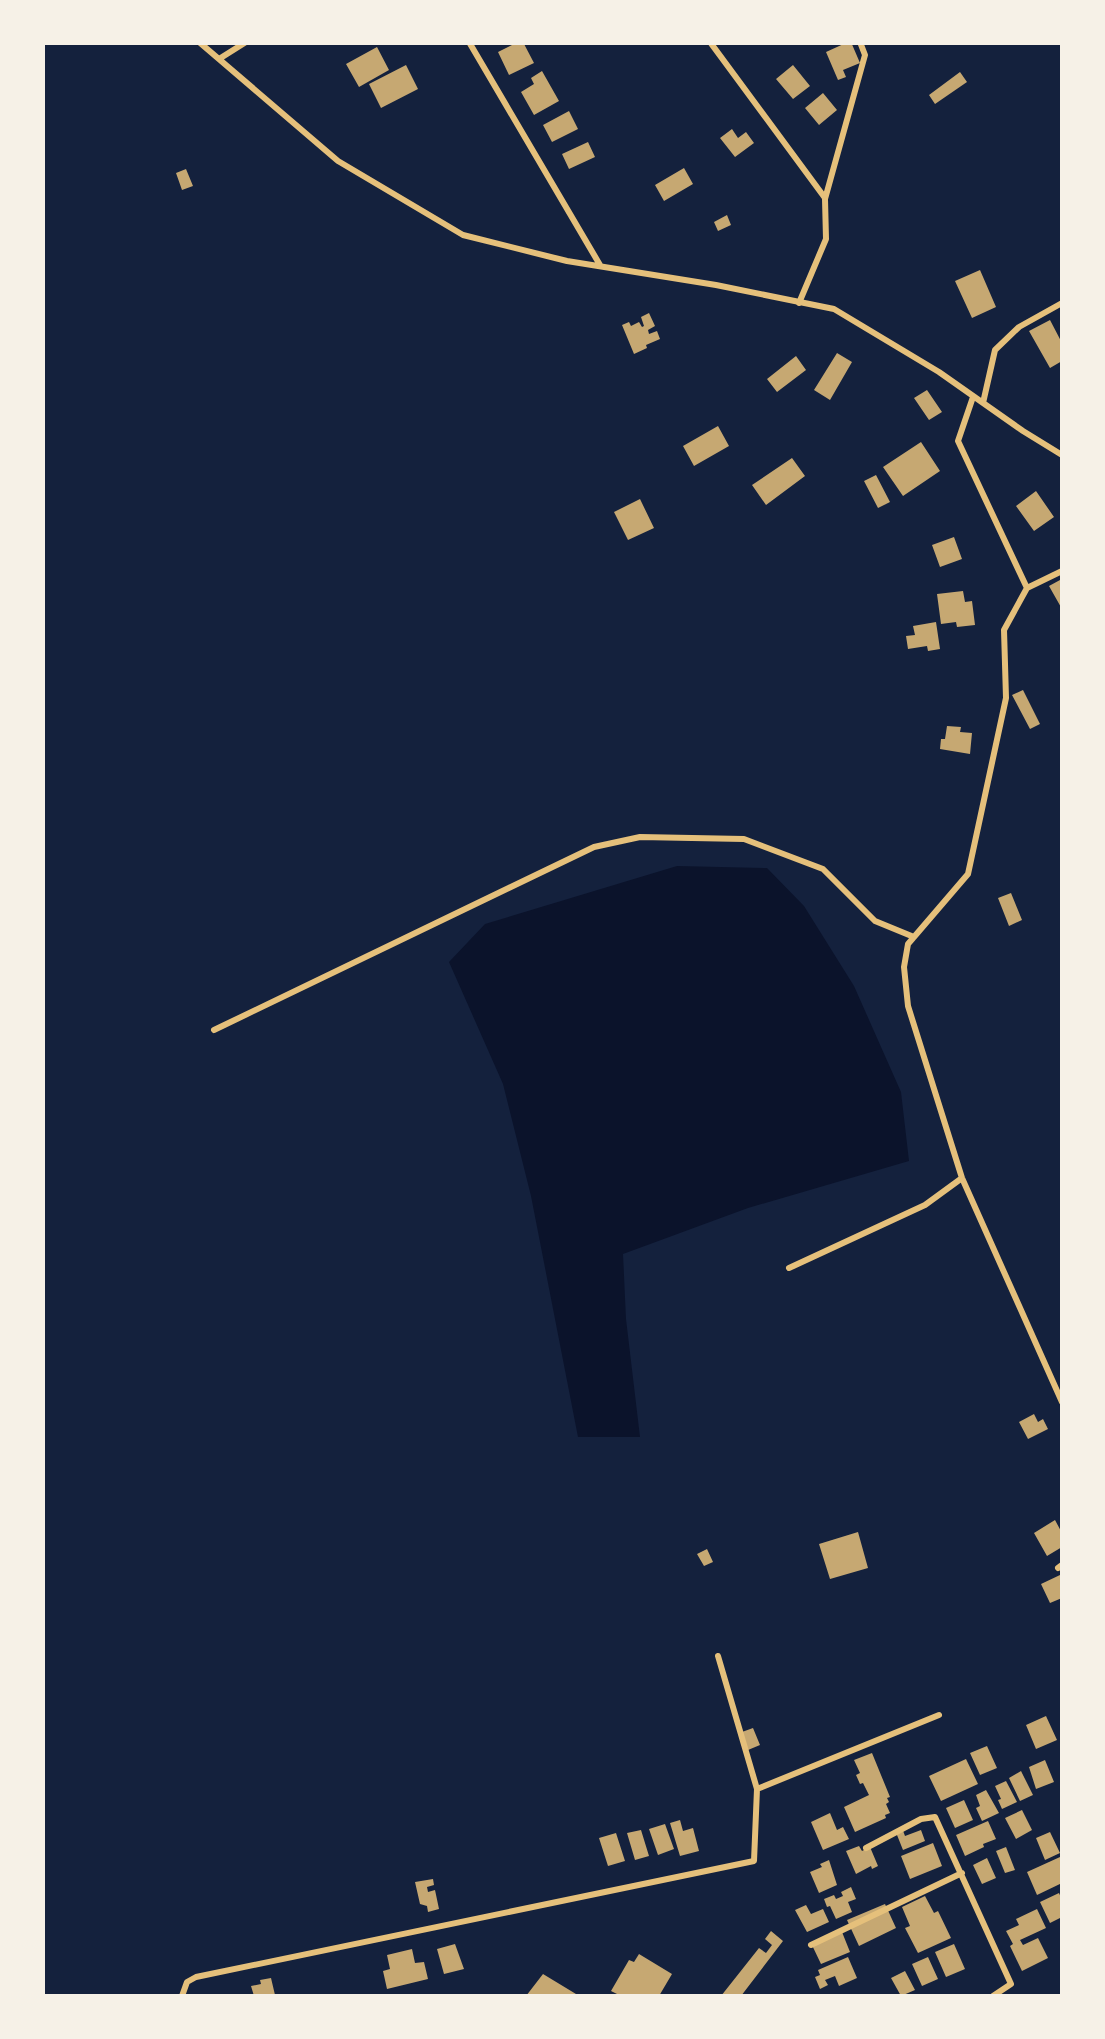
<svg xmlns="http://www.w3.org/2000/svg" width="1105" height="2039" font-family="'Source Serif 4',serif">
	<rect width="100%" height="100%" fill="#14213d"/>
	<!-- water -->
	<path fill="#0b132b" d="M677,866l90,2 37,38 50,80 47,106 8,69 -161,47 -125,46 3,65 14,118h-62l-47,-241 -28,-112 -54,-122 36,-38z"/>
	<!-- building -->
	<path fill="#c6a872" d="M518,42h5l11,21 -25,12 -11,-23z
		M848,42h3l9,21 -17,7 3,7 -8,3 -12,-28z
		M377,47l12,23 -30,17 -13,-23z
		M406,65l12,24 -37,19 -12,-24z
		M793,65l17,21 -17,13 -17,-20z
		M542,71l17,30 -25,14 -13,-23 13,-8 -3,-6z
		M960,72l7,10 -32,22 -6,-9z
		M823,93l14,17 -18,15 -14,-17z
		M569,111l9,18 -26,13 -9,-17z
		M732,129l6,9 8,-6 8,11 -19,14 -15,-19z
		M588,142l7,15 -26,12 -7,-15z
		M684,168l9,16 -29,17 -9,-16z
		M186,169l7,17 -11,4 -6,-17z
		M727,215l4,10 -13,6 -4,-9z
		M980,270l16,37 -24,11 -17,-37z
		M649,313l6,13 -7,4 1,4 8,-3 3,8 -14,6 1,3 -13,6 -12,-29 7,-3 2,4 8,-4 3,5 2,-1 -3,-9z
		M1050,320l12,23v18l-12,7 -21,-37z
		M837,353l15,9 -22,38 -16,-10z
		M796,356l10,14 -29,22 -10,-13z
		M927,390l15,22 -13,8 -15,-22z
		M718,426l11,20 -35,20 -11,-20z
		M921,442l19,29 -37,25 -20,-29z
		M792,458l13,18 -39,29 -14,-20z
		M876,475l14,27 -12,6 -14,-27z
		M1036,491l18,26 -20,14 -18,-25z
		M640,499l14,29 -26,12 -14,-28z
		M954,537l8,22 -22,8 -8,-22z
		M1060,580l2,5v24l-13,-23z
		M963,591l2,11 7,-1 3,24 -18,2 -1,-5 -15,2 -4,-30z
		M936,622l4,27 -12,2 -1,-5 -19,3 -2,-13 9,-1 -2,-9z
		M1023,690l17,34 -10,5 -18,-34z
		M947,726l14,1 -1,5 12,1 -2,21 -30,-5 1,-10h4z
		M1011,893l11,27 -13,6 -11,-28z
		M1034,1414l4,8 5,-3 5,10 -20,10 -9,-17z
		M1055,1520l7,13v14l-15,9 -13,-23z
		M858,1532l10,36 -38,11 -11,-35z
		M707,1549l6,13 -9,4 -7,-12z
		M1060,1575l2,7v16l-12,5 -9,-19z
		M1046,1716l11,24 -21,9 -10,-24z
		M753,1728l7,17 -12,5 -6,-18z
		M987,1746l10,22 -17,7 -10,-22z
		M872,1753l18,44 -3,1 2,4 -3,2 4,9 -5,2 1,3 -31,14 -11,-25 25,-12 -6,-12 -3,1 -4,-9 4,-2 -6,-13z
		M966,1759l12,25 -37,17 -12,-25z
		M1045,1760l9,22 -18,7 -7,-22z
		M1021,1771l12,24 -13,6 -11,-23z
		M1006,1781l11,21 -15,7 -4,-9 3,-1 -6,-13z
		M986,1790l13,23 -17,8 -6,-13 4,-2 -4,-11z
		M964,1800l9,20 -18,8 -9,-20z
		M1022,1810l10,20 -16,9 -11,-21z
		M830,1813l7,17 6,-3 6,12 -26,11 -12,-28z
		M680,1820l3,11 10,-3 6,23 -19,5 -10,-33z
		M988,1821l8,18 -13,5 1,3 -19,9 -9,-21z
		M665,1824l9,25 -16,6 -9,-26z
		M902,1828l3,8 16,-6 4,11 -22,9 -8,-20z
		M641,1830l8,26 -14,4 -8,-27z
		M1050,1832l10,21 -15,7 -9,-22z
		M616,1833l9,28 -17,5 -9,-28z
		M933,1843l9,23 -32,13 -9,-23z
		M859,1846l3,5 8,-4 8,19 -6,3 -1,-3 -15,8 -10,-23z
		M1006,1847l9,23 -10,3 -9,-22z
		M1060,1857l2,5v21l-25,12 -10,-23z
		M987,1858l9,20 -14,6 -9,-19z
		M829,1860l8,25 -18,8 -9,-21 12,-5 -2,-3z
		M433,1879l1,6 -7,2 1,5 7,-2 4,19 -11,3 -1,-6 -7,-2 -5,-22z
		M851,1887l5,12 -8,3 4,10 -16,7 -6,-13 -3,1 -3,-8 10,-4 2,4 7,-3 -2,-4z
		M1059,1893l3,7v17l-12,6 -10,-21z
		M925,1896l9,17 4,-2 13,27 -33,15 -13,-25 5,-2 -8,-19z
		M885,1904l11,24 -37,18 -12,-26z
		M806,1905l5,9 12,-5 6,13 -22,10 -12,-22z
		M1037,1909l9,19 -26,12 3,5 15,-7 10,20 -26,13 -12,-25 3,-2 -7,-13 13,-6 -3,-6z
		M771,1931l12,10 -42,55h-20l38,-48 7,5 6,-8 -7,-6z
		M842,1932l8,20 -29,12 -10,-21z
		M455,1944l9,25 -20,5 -7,-25z
		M954,1944l11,25 -19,8 -11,-25z
		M412,1949l3,14 9,-1 4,17 -41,10 -4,-18 7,-2 -3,-14z
		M639,1954l33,20 -13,22h-43l1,-2 -6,-3 18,-31 5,2z
		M848,1957l9,21 -18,8 -4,-10 -10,4 3,5 -8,4 -5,-12 5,-2 -2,-5z
		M928,1957l10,22 -16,7 -10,-22z
		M905,1971l10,19 -14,6 -10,-18z
		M543,1974l33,20 -1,2h-49z
		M271,1978l4,17 -21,1 -3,-10 10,-2 -1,-4z"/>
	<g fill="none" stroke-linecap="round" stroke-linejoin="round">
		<!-- minor -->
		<path stroke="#e5c07b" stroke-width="6" d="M199,42l139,119 125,74 104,26 149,24 118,24 105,63 84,59 39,24
			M469,42l131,223
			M710,42l115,156
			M219,59l27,-17
			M799,303l27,-64 -1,-40 40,-144 -5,-13
			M973,397l-15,44 69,147 35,-17
			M983,403l12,-53 24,-23 43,-24
			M1027,588l-23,42 2,68 -38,176 -60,70 -4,23 4,39 54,172 100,224
			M214,1030l380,-183 46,-10 104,2 79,30 52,52 39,16
			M789,1268l136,-63 37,-27
			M1058,1568l4,-3
			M757,1789l182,-74
			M866,1848l55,-29 14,-2 76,167 -18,12
			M811,1945l151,-72
			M182,1996l5,-14 9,-5 558,-116 3,-72 -39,-133"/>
	</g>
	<!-- border -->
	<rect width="1105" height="2039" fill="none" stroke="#f6f1e7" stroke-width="90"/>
</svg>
